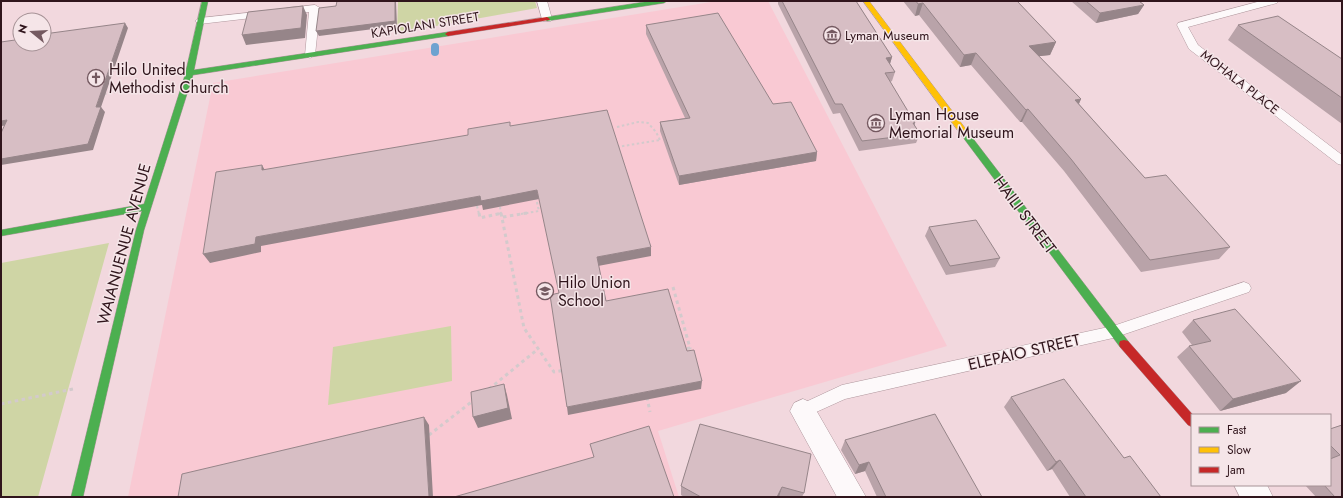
<svg xmlns="http://www.w3.org/2000/svg" width="1343" height="498" font-family="Jost,sans-serif">
	<rect width="100%" height="100%" fill="#f2d8de"/>
	<!-- built -->
	<path fill="#f9c9d3" d="M717,1h51l179,345 -289,85 21,66h-551l85,-414z"/>
	<!-- green -->
	<path fill="#cfd5a5" d="M398,1h137l2,7 -140,25z
		M109,243l-71,254h-37v-234z
		M451,326l1,55 -124,24 5,-58z"/>
	<g fill="none" stroke-linecap="round" stroke-linejoin="round">
		<!-- stream -->
		<path stroke="#6ea2d0" stroke-width="8" d="M435,52v-5"/>
		<!-- lane casing -->
		<g stroke="#b0989e" stroke-width="1">
			<path id="lane" d="M537,1h10l5,18 -1,2h-8l-1,-2z
				M1261,1h17l-1,2 -89,24 10,18 144,110v10l-4,-1 -149,-115 -12,-24 1,-2z
				M315,5l5,3 -5,47 -5,3 -5,-3 4,-43 -22,2 -5,-3 5,-3z
				M265,11l5,3 -1,2 -69,8 -5,-3 5,-3z
				M1244,282l5,2 2,4 -2,4 -136,46 -268,61 -42,19 -6,-2 -2,-5 2,-5 45,-21 271,-59z"/>
		</g>
		<!-- street casing -->
		<g stroke="#b0989e" stroke-width="1">
			<path id="street" d="M803,399l9,4 54,94h-29l-47,-86 4,-8z
				M1234,485h33l6,12h-33z"/>
		</g>
		<!-- fast casing -->
		<g stroke="#b0989e" stroke-width="1">
			<path id="fast" d="M202,1h6l-14,69 254,-38 3,2 -3,2 -255,39 -49,155 -61,267h-12l65,-267 6,-19 -141,25v-6l143,-26 41,-129z
				M651,1h16l-3,2 -117,18 -3,-2 3,-2z
				M965,131l3,1 160,209 1,3 -1,3 -4,1 -4,-1 -158,-211 -1,-2 1,-2z"/>
		</g>
		<!-- slow casing -->
		<g stroke="#b0989e" stroke-width="1">
			<path id="slow" d="M863,1h6l99,131 1,2 -1,2h-6z"/>
		</g>
		<!-- jam casing -->
		<g stroke="#b0989e" stroke-width="1">
			<path id="jam" d="M547,17l3,2 -1,1 -101,16 -3,-2 3,-2z
				M1124,340l4,1 65,74 -1,12 -4,-2 -68,-78 -1,-3 1,-3z"/>
		</g>
		<!-- path-far1 -->
		<path stroke="#d3cacc" stroke-width="2" stroke-dasharray="2.5 2.5" stroke-linecap="butt" d="M104,94l56,-9
			M617,127l21,-5 10,1 8,9 4,8
			M617,147l43,-7
			M477,206l2,8
			M500,207l1,7
			M498,214l4,-1
			M521,214l18,-3 -3,-13"/>
		<!-- path -->
		<path stroke="#d3cacc" stroke-width="3" stroke-dasharray="3.5 3.5" stroke-linecap="butt" d="M479,213l1,5 22,-5
			M501,213l23,115 30,44 11,-2
			M503,217l24,-4
			M673,287l17,61 -6,1
			M489,389l49,-40
			M647,397l3,15
			M1,404l72,-15
			M429,435l45,-35"/>
		<!-- lane -->
		<use href="#lane" fill="#fdf9fa" fill-rule="evenodd"/>
		<!-- street -->
		<use href="#street" fill="#fdf9fa" fill-rule="evenodd"/>
		<!-- fast -->
		<use href="#fast" fill="#4caf50" fill-rule="evenodd"/>
		<!-- slow -->
		<use href="#slow" fill="#ffc107" fill-rule="evenodd"/>
		<!-- jam -->
		<use href="#jam" fill="#c62828" fill-rule="evenodd"/>
	</g>
	<!-- wall -->
	<path fill="#b9a3a9" d="M778,1h78l36,56 -2,7 5,8 -3,9 -2,1 25,41v3l5,8 -4,9 -57,8 -19,-38 -7,1 -55,-110z
		M903,1h114l39,41 -6,13 -11,1 42,43 -2,5 66,74 85,69 -11,12 -78,13 -77,-101 -42,-49h-2l-49,-57 -11,2 -41,-52 -4,1z
		M1071,1h68l5,4 -6,9 -42,9z
		M646,25l127,79 44,48 -1,9 -137,24 -19,-54v-9l25,-4 -39,-84z
		M1238,25l104,34v65l-114,-84z
		M929,227l71,31 -5,9 -49,8 -21,-39z
		M1193,320l93,73 -66,18 -43,-54 12,-11 3,-1 -10,-13z
		M1011,397l113,61 37,39h-91l-18,-28 -5,2 -43,-64z
		M700,424l104,69 -2,4h-118l-3,-2v-9z
		M1342,425v72h-26l-11,-12h25v-56z
		M845,440l137,57h-105l-12,-26 -10,3 -14,-24z"/>
	<!-- shaded-wall -->
	<path fill="#968589" d="M395,1h1l1,25 -78,10 -3,-5z
		M923,3l-4,12 -4,1 3,-12z
		M1144,5l-6,9 -42,9 4,-10z
		M303,6l4,9 -2,23 -59,7 -4,-10z
		M125,23l3,5 -29,85 -3,-6z
		M1056,42l-6,13 -26,3 5,-12z
		M976,53l-5,12 -11,2 4,-12z
		M892,57l-3,10 -3,-9z
		M1081,99l-6,13v-12z
		M101,107l4,5 -12,38 -92,15v-6z
		M1028,109l-6,13h-2l6,-12z
		M7,120l5,5 -11,1v-5z
		M817,152l-1,9 -137,24v-9z
		M262,165l5,9 -5,-4z
		M537,190l2,9 -56,11 -1,-5 -221,41v6l-51,11 -7,-9 53,-17 224,-41z
		M651,247v9l-53,10 -1,-9z
		M702,381l-1,8 -133,26 -1,-8z
		M1301,381l-15,12 -66,18 13,-12z
		M504,384l3,11 5,24 -34,9 -5,-11z
		M424,417l5,8 4,72h-4z
		M1060,460l-8,9 -5,2 9,-9z
		M869,462l-4,9 -10,3 4,-9z
		M782,487l-3,10h-2z"/>
	<!-- building -->
	<path fill="#d7bec4" stroke="#968589" d="M337,1h58v20l-79,10 3,-23 17,-2z
		M782,1h74l36,56 -6,1 9,14 -10,1 30,50h-2l7,11 -58,7 -20,-37h-7z
		M916,1h101l39,41 -27,4 52,53 -6,1 70,78 21,-3 64,72 -80,13 -79,-101 -43,-50 -2,1 -50,-57 -12,2 -41,-52 -5,1z
		M1086,1h53l5,4 -44,8z
		M303,6l-2,22 -59,7 6,-23z
		M718,13l55,91 18,-2 26,50 -138,24 -19,-54 30,-4 -44,-93z
		M1278,16l64,43v39l-104,-73z
		M125,23l-29,84h5l-13,37 -87,15v-26l6,-13 -6,1v-79l14,-2 1,-2 4,-1v7h24v-10z
		M607,110l44,137 -54,10 9,44 62,-12 19,62 7,-1 8,31 -135,26 -17,-112 9,-2 -22,-103 -56,11 -1,-5 -224,41 -1,7 -52,10 13,-82 46,-7v5l206,-35v-6l42,-7v4z
		M976,220l24,38 -50,8 -21,-39z
		M1235,309l66,72 -68,18 -44,-53 22,-5 -18,-21z
		M1064,379l60,79 6,-2 31,41h-75l-26,-37 -4,2 -45,-65z
		M504,384l4,24 -35,9 -2,-25z
		M935,414l47,83h-96l-17,-35 -10,3 -14,-25z
		M424,417l5,80h-251l4,-23z
		M700,424l111,30 -7,39 -22,-6 -5,10h-76l-20,-11z
		M1342,425v72h-7l-11,-12h6v-26l10,-4 -10,-10v-16z
		M649,426l25,71h-220l140,-40 -4,-13z"/>
	<!-- icons -->
	<defs>
		<g id="museum-ring" transform="scale(0.9)"><circle r="9.5" fill="#f5e5e8" stroke="#745960" stroke-width="1.5"/><path d="M0-6L6-3V-2H-6V-3ZM-5-1h2V3h-2ZM-1-1h2V3h-2ZM3-1h2V3H3ZM-6 4H6V6H-6Z" fill="#745960"/></g>
		<g id="church-ring" transform="scale(0.9)"><circle r="9.5" fill="#f5e5e8" stroke="#745960" stroke-width="1.5"/><path d="M-1.2-6h2.4v3.5h3.3v2.4h-3.3V6h-2.4V-.1h-3.3v-2.4h3.3Z" fill="#745960"/></g>
		<g id="school-ring" transform="scale(0.9)"><circle r="9.5" fill="#f5e5e8" stroke="#745960" stroke-width="1.5"/><path d="M0-5L7-2L0 1L-7-2ZM-4 1L0 2.5L4 1V4Q0 6-4 4Z" fill="#745960"/></g>
	</defs>
	<g fill-rule="evenodd">
		<use href="#museum-ring" x="832" y="35"/>
		<use href="#church-ring" x="96" y="78"/>
		<use href="#museum-ring" x="876" y="123"/>
		<use href="#school-ring" x="545" y="291"/>
	</g>
	<g text-anchor="middle" dominant-baseline="central" stroke-width="3" stroke-linejoin="round" paint-order="stroke">
		<!-- far-street labels -->
		<g font-size="13" fill="#30151c" stroke="#f5e5e8">
			<text transform="translate(425 25) rotate(-9)">KAPIOLANI STREET</text>
			<text transform="translate(1240 82) rotate(38)">MOHALA PLACE</text>
		</g>
		<!-- far-poi labels -->
		<g font-size="13" fill="#30151c" stroke="#f5e5e8" text-anchor="start">
			<text x="845" y="35">Lyman Museum</text>
		</g>
		<!-- poi labels -->
		<g font-size="16" fill="#30151c" stroke="#f5e5e8" text-anchor="start">
			<text x="109" y="69">Hilo United<tspan x="109" dy="18">Methodist Church</tspan></text>
			<text x="889" y="114">Lyman House<tspan x="889" dy="18">Memorial Museum</tspan></text>
			<text x="558" y="282">Hilo Union<tspan x="558" dy="18">School</tspan></text>
		</g>
		<!-- street labels -->
		<g font-size="16" fill="#30151c" stroke="#f5e5e8">
			<text transform="translate(1025 215) rotate(53)">HAILI STREET</text>
			<text transform="translate(124 244) rotate(-75)">WAIANUENUE AVENUE</text>
			<text transform="translate(1024 352) rotate(-13)">ELEPAIO STREET</text>
		</g>
	</g>
	<!-- border -->
	<rect width="1343" height="498" fill="none" stroke="#30151c" stroke-width="4"/>
	<!-- legend -->
	<rect x="1191" y="414" width="140" height="72" fill="#f5e5e8" stroke="#a69296"/>
	<rect x="1199" y="427" width="20" height="6" fill="#4caf50" stroke="#a69296"/>
	<text x="1227" y="434" font-size="12" fill="#30151c">Fast</text>
	<rect x="1199" y="447" width="20" height="6" fill="#ffc107" stroke="#a69296"/>
	<text x="1227" y="454" font-size="12" fill="#30151c">Slow</text>
	<rect x="1199" y="467" width="20" height="6" fill="#c62828" stroke="#a69296"/>
	<text x="1227" y="474" font-size="12" fill="#30151c">Jam</text>
	<!-- north arrow -->
	<g transform="translate(32 32) rotate(288)"><circle r="19" fill="#f5e5e8" stroke="#a69296"/>
	<path d="M0-3L7 15L0 10L-7 15Z" fill="#745960"/>
	<text y="-6" font-size="11" font-weight="bold" text-anchor="middle" fill="#30151c">N</text>
	</g>
</svg>
